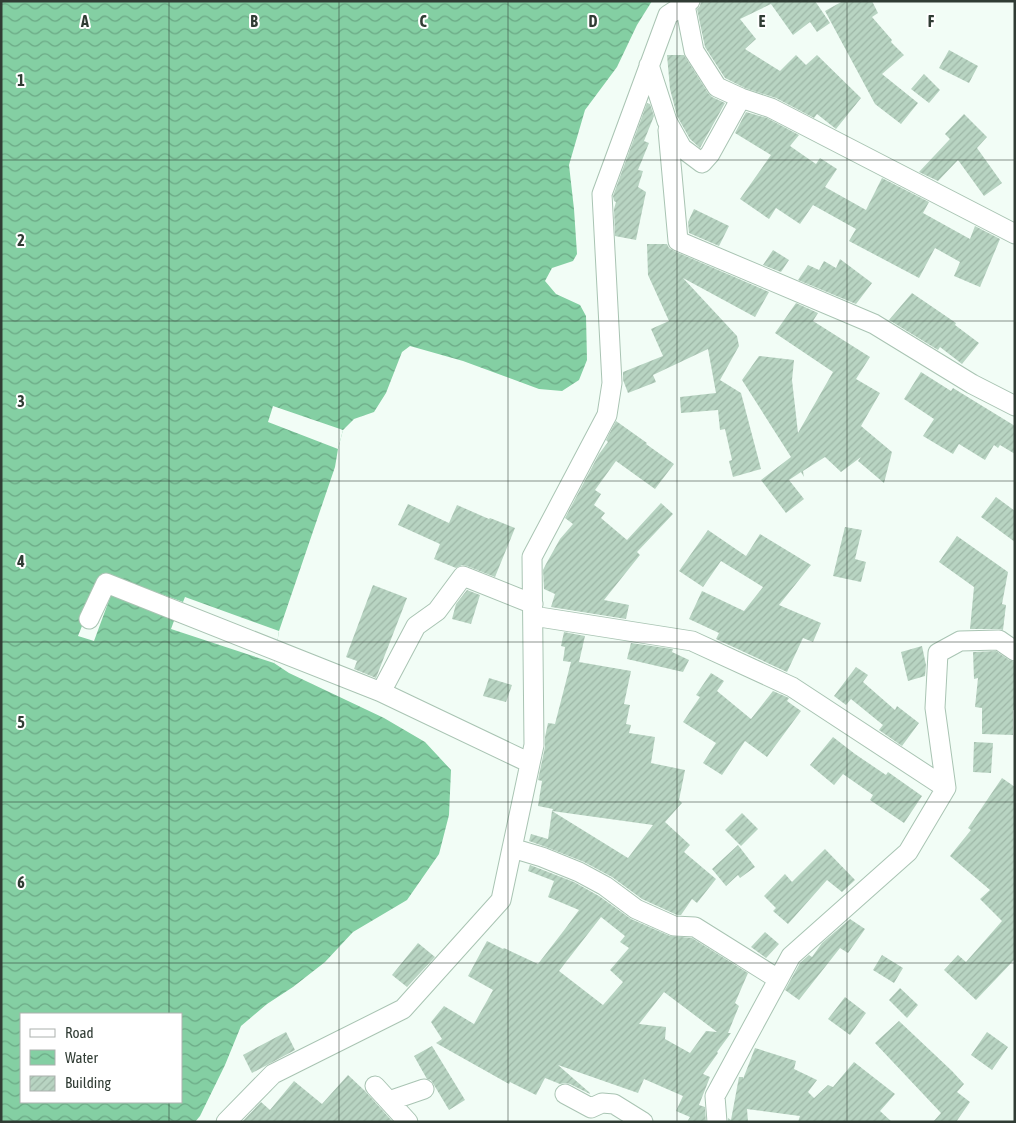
<svg xmlns="http://www.w3.org/2000/svg" width="1016" height="1123" font-family="'Asap Condensed',sans-serif">
	<defs>
		<pattern id="water-waves" width="16" height="10" patternUnits="userSpaceOnUse" patternTransform="scale(1.25)"><rect width="16" height="10" fill="#84cfa3"/><path d="M0 5q4-4 8 0t8 0" fill="none" stroke="#6ca986"/></pattern>
		<pattern id="building-hatch" width="6" height="6" patternUnits="userSpaceOnUse" patternTransform="scale(1.25)"><rect width="6" height="6" fill="#b8d4c2"/><path d="M-1 1l2-2M0 6l6-6M5 7l2-2" fill="none" stroke="#9eb7a7"/></pattern>
	</defs>
	<rect width="100%" height="100%" fill="#f2fdf6"/>
	<!-- water -->
	<path fill="url(#water-waves)" fill-rule="evenodd" d="M1,1h651l-15,24 -20,42 -32,43 -16,55 5,44 3,45 -4,7 -21,7 -7,13 11,13 24,11 6,11 1,44 -8,20 -17,11 -23,-2 -76,-28 -53,-15 -8,6 -16,41 -12,19 -20,7 -11,11 -5,19 -3,18 -56,164 -5,32 15,10 95,45 41,24 26,28 -2,45 -10,39 -32,46 -54,32 -28,30 -32,25 -26,17 -26,22 -16,39 -25,51 -5,6h-194zM21,1014h160v88h-160z"/>
	<!-- pier -->
	<path fill="#f2fdf6" d="M273,406l70,24 -5,19 -70,-27z
		M103,573l80,29 2,-5 94,34 -5,32 -103,-34 4,-11 -64,-23 -17,46 -16,-5z"/>
	<!-- building -->
	<path fill="url(#building-hatch)" fill-rule="evenodd" d="M701,1h114l15,22 -13,9 -7,-10 -17,13 -22,-31 -31,15 16,20 -11,10 35,22 16,-16 10,10 11,-10 44,43 -25,31 -19,-15 -3,4 -38,-20 -31,-10 -20,-10 -20,-31 -8,-38 3,-3z
		M843,1h29l6,12 -6,4 20,23 -1,2 13,13 -22,19 36,29 -17,21 -26,-20 -50,-93z
		M949,50l29,16 -9,17 -30,-15z
		M667,55h17l24,38 4,4 13,6 -25,45 -10,-9 -13,-23 -7,-27z
		M924,74l16,16 -11,13 -18,-14z
		M647,103l3,1 4,12 -10,25 5,2 -11,27 5,1 -5,16 8,5 -10,48 -21,-4 -1,-27 2,-7 -2,-1 -1,-5z
		M746,112l21,6 32,17 -9,11 26,18 4,-6 17,11 -12,18 41,23 16,-32 47,24 -6,11 47,26 5,-13 25,13 -20,48 -26,-11 6,-14 -25,-14 -16,30 -70,-37 7,-12 -43,-24 -13,19 -24,-16 -7,11 -29,-20 31,-44 -36,-22z
		M964,114l23,23 -10,11 25,35 -18,13 -26,-36 -20,21 -19,-9 31,-33 -5,-5z
		M694,209l35,17 -10,20 -30,-13 -1,-11z
		M647,244h20l2,4 5,3 95,41 -14,25 -72,-39 54,58 2,10 -19,34 21,13 20,76 -28,8 -4,-16 3,-1 -7,-31 -5,1 -2,-20 -37,3 -1,-16 36,-4 -8,-44 -55,26 3,7 -28,11 -5,-13v-8l40,-16 -12,-27 18,-8 -21,-46z
		M773,250l16,10 -8,12 -18,-7z
		M840,259l32,24 -16,21 -58,-24 10,-15 11,5 5,-9 12,7z
		M912,293l44,30 -1,2 24,18 -17,21 -22,-17 -2,3 -49,-30z
		M796,303l22,10 -5,8 57,36 -14,22 24,14 -19,33 31,26 -8,31 -26,-22 3,-4 -20,15 -16,-15 -22,14 1,6 -3,-5 -12,8 15,19 -18,14 -25,-33 30,-23 -49,-77 17,-24 35,4 -2,20 6,53 35,-61 -58,-39z
		M921,372l30,19 2,-3 62,38v28l-15,-9 -2,3 -4,-3 -9,15 -26,-16 -6,10 -30,-18 11,-17 -30,-20z
		M616,421l31,22 -1,1 28,20 -19,25 -39,-28 -21,29 6,4 -7,11 11,8 -4,5 26,22 34,-37 12,11 -36,38 3,3 -36,45 25,5 -3,14 -75,-12 4,-13 -11,-5 -1,-19 3,-6 14,-25 13,-15 -8,-6 34,-64 9,-12 -2,-2z
		M996,497l19,14v31l-34,-25z
		M408,504l41,19 8,-18 32,14 1,-1 25,10 -20,49 -28,-11 -5,-1 -6,3 -22,-9 6,-15 -42,-19z
		M845,527l17,3 -7,29 11,3 -5,20 -28,-6z
		M708,530l38,26 14,-22 51,31 -32,40 42,18 -8,19 -10,-4 -16,34 -71,-33 3,-6 -30,-14 13,-28 42,20 19,-24 -42,-26 -18,26 -24,-16z
		M957,536l51,36 -6,32 4,1 -3,25 -4,-1h-29l4,-42 -35,-25z
		M373,585l34,13 -31,80 -22,-9 3,-8 -11,-4z
		M467,590l13,5 -9,29 -19,-5 4,-15z
		M564,632l21,4 -6,26 52,9 -7,33 6,1 -4,19 5,1 -2,8 26,4 -4,26 34,7 -6,30 3,3 -17,19 25,23 -6,7 32,27 -19,24 -5,-4 -11,16h-4l-35,-16 -30,-22 -28,-15 -38,-15 -17,-6 2,-7 17,5 4,-28 76,47 25,-33 -101,-14 1,-2 -15,-3 4,-25 -4,-1 7,-33v-10l3,-14 7,1 16,-62 -8,-1 2,-14 -4,-1z
		M631,643l42,6 -1,3 17,8 -6,12 -56,-13z
		M922,646l4,19 -1,11 -17,5 -7,-29z
		M996,651l13,9 6,2v48h-2v25l-31,-1v-26l-7,-1 3,-29 -4,1 -1,-27z
		M856,667l12,8 -5,7 32,28 2,-4 22,17 -17,23 -23,-16 4,-5 -32,-26 -5,6 -12,-9z
		M711,673l13,8 -7,10 34,28 22,-28 16,7 -2,3 14,10 -34,46 -22,-16 -23,34 -19,-12 13,-20 -33,-21 17,-25 -4,-2z
		M489,678l23,7 -6,17 -23,-6z
		M833,737l22,17 31,21 2,-3 34,24 -18,27 -34,-23 3,-5 -30,-21 -9,11 -24,-20z
		M974,742l19,1 -2,30 -18,-1z
		M1002,778l13,9v172l-39,41 -32,-30 14,-15 8,7 36,-41 -22,-22 10,-9 -40,-34 21,-26 -3,-2z
		M742,813l16,16 -17,17 -16,-16z
		M738,845l17,22 -15,11 -2,-3 -12,11 -14,-17z
		M825,849l30,31 -13,12 -15,-12 -39,44 -15,-13 3,-3 -12,-12 21,-22 7,8z
		M530,865l44,17 25,14 32,23 39,17 22,2 56,35 -13,30 4,3 -11,27h3l-14,19 1,1 -15,21 7,3 -11,28 6,2 1,15h-19l3,-5 -14,-6 7,-15 -39,-17 -6,14 -80,-28 32,28v1l-20,-10 -5,-1 -5,1 -15,-6 -9,17 -26,-13 -1,2 -73,-41 6,-4 -11,-17 13,-16 30,18 19,-34 -25,-14 19,-35 16,8 1,-1 34,16 27,-35 14,-19 -31,-13 6,-16 -26,-10zM601,917l24,19 -5,6 9,6 -19,22 13,12 -20,23 -44,-34zM664,992l53,40 -11,-1 -16,22 -25,-14 1,-12 -27,-3z
		M850,919l15,10 -17,24 -8,-5 -41,52 -14,-10 15,-27 9,-8 3,2 10,-14z
		M765,932l14,12 -13,14 -15,-11z
		M418,943l17,14 -28,30 -15,-12z
		M882,955l21,13 -9,15 -21,-13z
		M900,988l18,17 -11,13 -18,-18z
		M845,997l21,16 -16,22 -22,-16z
		M899,1021l53,50 12,13 -7,8 13,10 -14,20h-23l8,-9 -66,-70z
		M286,1032l9,18 -43,23 -9,-18z
		M987,1032l21,15 -16,23 -21,-15z
		M432,1046l33,54 -16,10 -18,-30 -4,-1 -13,-23z
		M755,1048l41,13 -2,8 23,11 -9,12 6,6 14,-13 5,2 21,-25 41,32 -15,17 12,11h-94l2,-6 -53,-7 1,13h-20v-4l3,2 8,-43h4v2z
		M348,1075l17,16 28,31h-151l19,-20 9,8 24,-29 28,23z"/>
	<g fill="none" stroke-linecap="round" stroke-linejoin="round">
		<!-- minor casing -->
		<g stroke="#a9c4b3" stroke-width="21">
			<path id="minor" d="M685,5l9,46 23,36 24,11
				M649,65l18,56 15,27 20,15 8,-9 31,-56 30,10 244,126
				M668,130l10,111 196,83 98,60 43,22
				M533,616l159,25 100,46 154,101
				M89,619l17,-36 275,109
				M530,763l-149,-71 35,-66 21,-15 26,-35 70,28
				M512,848l30,9 37,15 26,14 31,23 38,17 21,1 83,52
				M375,1086l33,36
				M565,1094l26,14 11,-5 12,1 29,18
				M389,1101l35,-12
				M226,1122l47,-48 130,-65 98,-109 33,-155 -2,-188 75,-142 5,-32 -10,-189 66,-179 22,-14
				M717,1122l-2,-26 76,-140 117,-104 38,-64 -11,-80 3,-55 22,-12 39,-1 16,11"/>
		</g>
		<!-- minor -->
		<use href="#minor" stroke="#fff" stroke-width="19"/>
	</g>
	<!-- grid -->
	<path fill="none" stroke="#303c34" stroke-width="1" stroke-opacity="0.55" d="M169,1v1013M339,1v1121M508,1v1121M677,1v1121M847,1v1121M1,160h1014M1,321h1014M1,481h1014M1,642h1014M1,802h1014M1,963h1014M169,1102v20"/>
	<g font-size="16" text-anchor="middle" font-weight="bold" fill="#303c34" stroke="#fff" stroke-width="4" stroke-linejoin="round" paint-order="stroke">
		<text x="85" y="27">A</text>
		<text x="254" y="27">B</text>
		<text x="423" y="27">C</text>
		<text x="593" y="27">D</text>
		<text x="762" y="27">E</text>
		<text x="931" y="27">F</text>
		<text x="21" y="86">1</text>
		<text x="21" y="246">2</text>
		<text x="21" y="407">3</text>
		<text x="21" y="567">4</text>
		<text x="21" y="728">5</text>
		<text x="21" y="888">6</text>
	</g>
	<!-- border -->
	<rect width="1016" height="1123" fill="none" stroke="#303c34" stroke-width="5"/>
	<!-- legend -->
	<rect x="20" y="1013" width="162" height="90" fill="#ffffff" stroke="#acb1ae"/>
	<rect x="30" y="1029" width="25" height="8" fill="#ffffff" stroke="#acb1ae"/>
	<text x="65" y="1038" font-size="15" fill="#303c34">Road</text>
	<rect x="30" y="1050" width="25" height="15" fill="url(#water-waves)" stroke="#acb1ae"/>
	<text x="65" y="1063" font-size="15" fill="#303c34">Water</text>
	<rect x="30" y="1076" width="25" height="15" fill="url(#building-hatch)" stroke="#acb1ae"/>
	<text x="65" y="1088" font-size="15" fill="#303c34">Building</text>
</svg>
